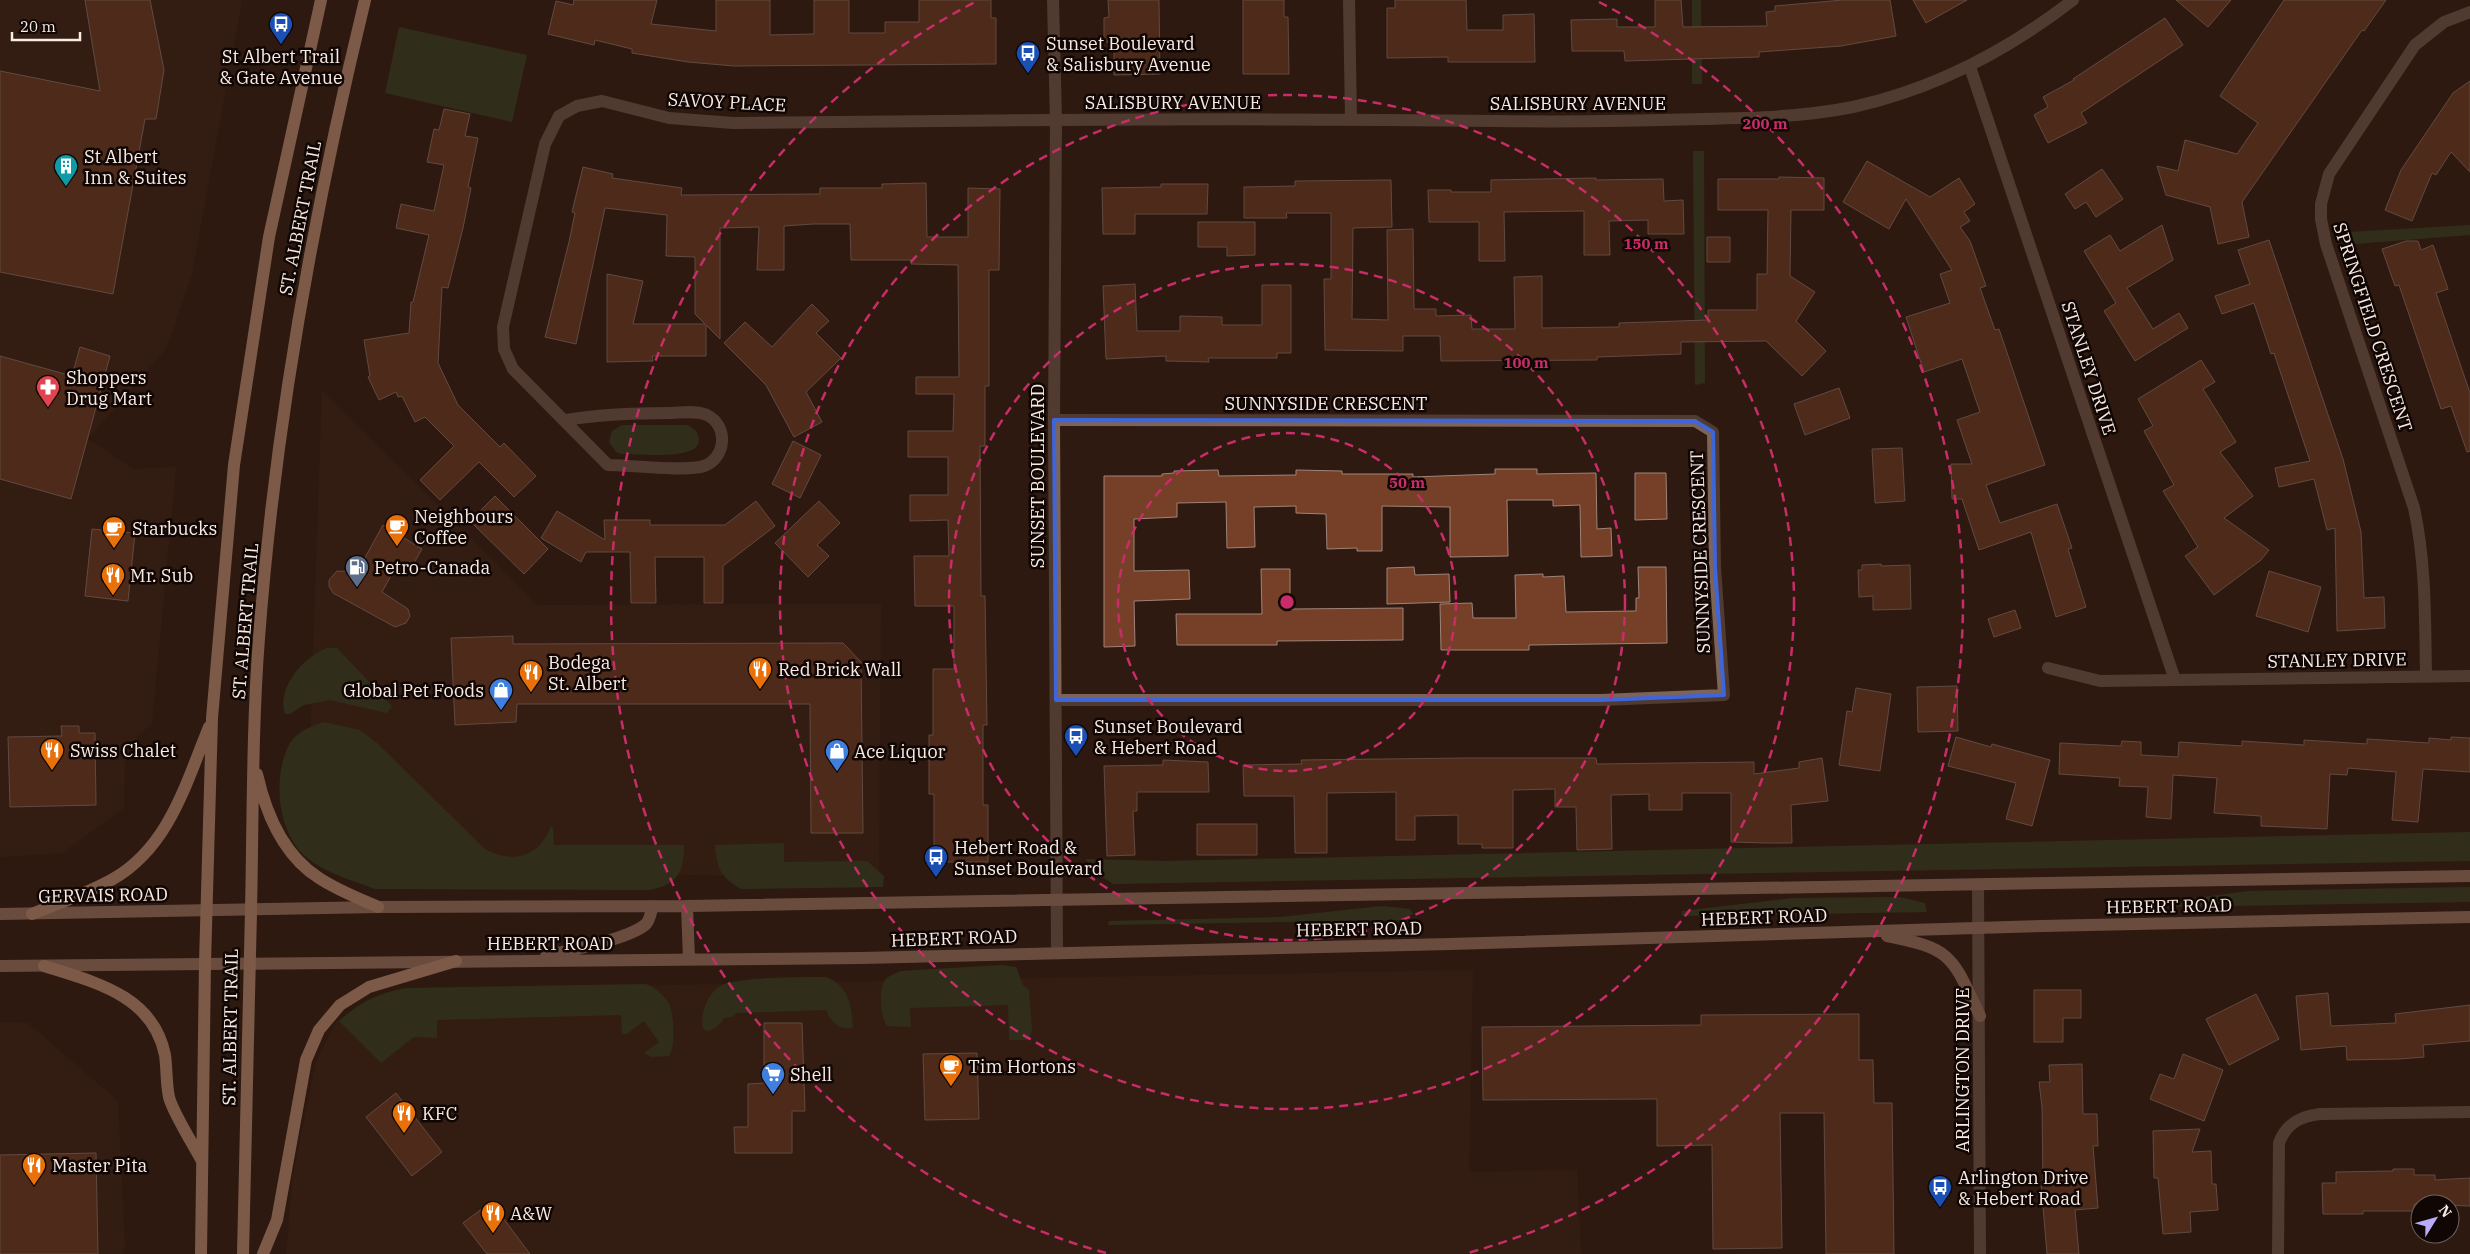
<svg xmlns="http://www.w3.org/2000/svg" width="2470" height="1254" font-family="'IBM Plex Serif',serif">
	<rect width="100%" height="100%" fill="#2e1a11"/>
	<!-- built -->
	<path fill="#3b2014" d="M0,0h242l-50,274 -26,75 -78,90 45,30 43,-2 -24,256 -27,26 -1,59 -62,45 -62,4z
		M322,391l216,214 343,-1 -2,275 -475,-10 -95,-96z
		M1473,970l-4,202 108,-2 4,84h-1295l7,-79 23,-113 20,-40 34,-24 30,-8z
		M0,1022l28,1 90,78 7,145 -2,8h-123z"/>
	<!-- green -->
	<path fill="#334726" d="M1692,0h9l1,84h-10z
		M399,27l128,28 -15,67 -127,-29z
		M1693,151h11l1,232 -10,2z
		M2470,225v10l-116,9 -5,-12z
		M622,425h65c4,2 10,5 11,10 10,28 -62,18 -77,19l-5,-2 -7,-10 3,-11z
		M327,648h10l55,58 -5,7 -57,-13 -26,5 -14,9h-5c-9,-27 20,-58 42,-66z
		M324,722l36,8 17,13 108,106c27,15 54,9 66,-23l2,2 1,17h130c0,28 -7,40 -35,45l-274,-1c-26,-10 -58,-18 -77,-40 -21,-27 -24,-72 -10,-102 6,-14 23,-21 36,-25z
		M2470,832v29l-1357,23 -22,-15 -5,-10 78,2z
		M784,843v19l83,-1 17,15 -1,11 -142,2c-21,-12 -24,-21 -26,-44z
		M2470,887v15l-299,5 1,-6 77,-10z
		M1900,897l25,6 2,9 -245,4v-5l111,-13z
		M1382,906l28,3 3,5 -13,6 -292,5 1,-4 171,-4z
		M1001,965l15,2 7,18 6,5 3,41 -4,9h-19l-1,-35 -98,3 1,19 -24,-1c-7,-10 -9,-38 -1,-47 4,-4 11,-6 15,-8z
		M826,977c23,9 26,29 27,51 -14,2 -22,-5 -27,-18l-90,3 -4,4 -8,1c-5,8 -8,11 -17,13l-4,-2c-3,-16 4,-36 19,-44 15,-8 83,-8 104,-8z
		M646,984c9,4 16,9 22,18 6,8 8,47 1,54l-18,1 -7,-4 15,-11 -15,-21 -17,13h-5l-1,-19 -184,5v18l-23,-1 -33,26 -42,-42c21,-19 40,-28 67,-33z"/>
	<!-- building -->
	<path fill="#763f27" stroke="#9f8479" d="M85,0h65l14,70 -8,49h-11l-32,175 -113,-22v-201l100,20z
		M574,0h83l-6,24 65,7v-31h54v35l44,-1v-34h35v33h36v-11h34v-22h72v18h5v46l-262,2 -46,-4 -56,-9v-4l-37,-9 -1,5 -46,-11 8,-33 17,4z
		M1108,0h51l1,74 -46,1v-33h-10v-24l5,-1z
		M1243,0h41v17h4l1,57h-46z
		M1395,0h71l1,30h36v-15l31,-1 1,48h-87v-5l-61,1v-50h8z
		M1655,0h26l2,27 84,-1 -1,-14 9,-1v-5l68,-6h47l6,36 -55,10 -82,6v5l-134,4 -1,-10h-52l-1,-31 46,-1v8h38z
		M1913,0h54l-41,23z
		M2176,0h55l-23,27z
		M2284,0h102l-22,31 -2,-1 -120,172 7,35 -31,7 -8,-37 -44,-12 -9,-29 21,5 7,-31 52,14 21,-31 -38,-27z
		M2165,18l18,27 -102,68 6,10 -39,20 -14,-28 14,-8 -5,-10 31,-17 -1,-1z
		M2470,81v91l-19,-20 -15,23 -4,-2 -20,48 -27,-11 16,-40 52,-77z
		M444,109l26,5 -5,22 13,2 -10,49 3,1 -8,40 -15,60 -6,-1 -4,76 20,42 42,42 4,-4 32,33 -22,21 -35,-35 -39,38 -20,-20 34,-34 -29,-29 -10,5 -13,-26 -4,1 -2,-5 -17,8 -11,-23 2,-1 -6,-36 45,-7 2,-31h2l16,-67 -33,-7 5,-24 33,7 10,-46 -17,-3 7,-33 5,1z
		M1867,161l63,36 29,-19 16,26 -11,8 6,9 -10,6 10,14 16,45 -6,2 15,42 4,-1 46,136 -59,20 14,38 57,-19 15,44 -4,1 18,58 -30,10 -25,-85 -52,18 -17,-51h-10l-1,-35h21l-15,-44 23,-8 -18,-53 -38,13 -18,-55 44,-14 -10,-29 12,-4 -46,-71 -17,30 -46,-27z
		M583,167l30,7 -1,4 70,10 -1,7 139,-1v-6h62v-4l44,-1 1,54h41v-49l32,1 -1,81h-10v116h-4v60h-5l1,150h4l2,129h-4v80h5v57h-54v-68h-5v-59h4v-66h21v-63h-39l-1,-50h35l-1,-36 -38,1v-26h38v-38h-40v-26h45l1,-37h-38v-17h43l-1,-112 -47,-1v-4h-60l-1,-36h-37l-29,2v44h-27l2,-43 -39,1v111l-14,-14v31h-54l1,5 -46,1v-88l36,7 -10,43h72l-10,-10v-57l-29,-1 1,-41 -62,-7 -29,136 -31,-7 24,-95 6,-29 -3,-1z
		M2102,169l21,30 -27,18 -10,-15 -11,7 -10,-15z
		M1779,177l45,1v32h-33l-1,66 25,16 -19,29 30,30 -24,25 -36,-35 -85,1v12l-84,3v3l-156,1 -1,-25h-37v15l-78,-1 -1,-71h7v-66h-45l1,5h-43v-31l51,-1v-5l96,-1 1,47 -39,1 -1,91 36,1 -1,-90 26,-1 1,80h22v7l35,-1 1,14h43l-1,-52 28,-1v52l77,-1v-4l89,-3v-10h49v-36h10l1,-64h-50v-31h61z
		M1596,178v2l67,-1 1,22 19,-1 1,34h-36v-14l-39,1 1,34h-26v-44l-80,1 1,49h-26v-39h-50l-1,-32h23v2h40v-12z
		M1161,184h47l-1,30h-72v20h-32l-1,-46 59,-1z
		M1198,222h57v33l-28,1v-9h-29z
		M2162,225l11,35 -46,28 26,41 26,-16 9,15 -53,33 -31,-50 12,-8 -32,-52 26,-16 10,16z
		M1707,237h23v25h-23z
		M2269,240l74,219 18,73 3,66 20,-1 1,31 -48,3 -2,-103 -8,2 -13,-51 -35,8 -4,-19 35,-7 -36,-108 -3,1 -17,-51 -32,11 -7,-18 35,-12 -12,-34z
		M2406,241h12l3,9 12,-5 15,44 -12,4 34,100v58l-3,1 -16,-46 -10,3 -42,-124 -4,1 -13,-37z
		M1135,284l2,47h43v-15l42,1v8h40v-40h29v68h-14v5h-69l1,4 -43,-1v-5l-60,3 -3,-73z
		M812,304l17,17 -13,12 25,25 -35,34 16,30 -28,15 -28,-52 -42,-42 21,-21 27,25z
		M80,347l30,9 -39,143 -71,-20v-123l72,20z
		M2201,360l14,22 -12,7 33,53 -16,10 33,44 -29,22 45,32 -8,10 -47,35 -29,-39 13,-9 -35,-56 11,-6 -30,-54 9,-5 -15,-27z
		M1839,388l11,30 -45,17 -11,-31z
		M793,441l28,14 -21,43 -28,-14z
		M1902,448l3,53 -30,2 -3,-54z
		M1495,469h42v5l59,-1 1,56 14,-1 1,28 -31,1 -1,-52 -27,1v-6h-46l1,56 -58,1v-50l-68,-1v45h-25v-3l-30,1 -1,-35 -30,-1v-7l-42,1 1,40 -28,1 -1,-46 -49,1v14l-43,2v52l55,-1 1,29 -56,2 1,45 -31,1v-171h58v-2l12,-1v-2l44,-1 1,6 77,-1v-5l46,1v3h71v3l82,-3z
		M1635,473h31l1,46 -32,1z
		M495,496l53,53 -24,25 -54,-53z
		M756,501l19,25 -52,40v37h-19v-46h-49l1,46h-25l-1,-51h-44l-5,10 -40,-24 16,-27 48,29 -1,-20h46v5h75z
		M819,501l21,22 -23,22 12,11 -21,21 -33,-34z
		M383,525l39,24 -11,19 -12,-7 -17,31 26,17 2,7 -4,7 -11,4 -62,-34 -4,-7v-6l8,-9 20,1z
		M92,529l43,4 -7,68 -43,-5z
		M1881,564v2l29,-1 1,44 -38,1v-14l-14,1 -1,-27h4v-5z
		M1414,567l1,8 34,-1 1,28 -63,2v-36z
		M1638,567h28l1,76 -138,2v5h-88l-1,-46 32,-1 1,15h43l-1,-43 28,-1v3l21,-1 2,36 70,-1v-13h3z
		M1261,569h29v40l113,-1v32l-126,1v4h-100l-1,-31h86z
		M2269,571l52,16 -13,45 -52,-16z
		M2015,610l6,18 -27,9 -6,-18z
		M513,636v8l330,-1 18,19 2,171h-52l-1,-129h-293l-1,18 -61,3 -4,-87z
		M1957,686l1,45 -40,1 -1,-45z
		M1856,688l35,6 -11,77 -41,-6 8,-54 5,1z
		M61,726h18v7h16l1,72 -86,2 -2,-70 54,-1z
		M1956,737l35,10 1,-3 58,16 -18,66 -26,-7 10,-36 -68,-17z
		M2451,737l19,1v34l-47,-3 -5,53 -26,-2 4,-48 -48,-4 -1,7 -17,-1 -3,55 -66,-3v-10l-47,-3 3,-35 -44,-3 -2,44 -25,-2 2,-30 -29,-1 1,-8 -61,-4 1,-31 61,3 1,-5 19,1v13l37,2 1,-15 63,4v-5l62,4v-5l63,4v-5l62,4v-5l22,2z
		M1465,758h131l1,6 157,-2v12l45,-6v-6l23,-4 6,43 -37,4 1,38h-26l-35,-1v-49h-49v17h-33v-16l-38,1 1,54 -35,1 -1,-43h-21v-18l-42,1v58h-31v-4h-24v-29l-43,1v24h-19v-48l-69,1v60h-32l-1,-57h-50l-1,-31 59,-1 -1,-4z
		M1163,760l45,2 1,30h-72v19h-4l2,44 -28,1 -3,-90 59,-1z
		M1197,824h60v31h-60z
		M2034,990h47v28h-18v24h-29z
		M2328,993l3,33 65,-3 -1,-9 75,-9v36l-47,4 1,12 -25,2 -52,1 -1,-14 -45,4 -5,-54z
		M2256,994l23,45 -50,26 -23,-46z
		M1859,1014v46h14l1,43h18l2,151h-68l-2,-141h-44l2,135 -69,1 -1,-104 -55,1v-47l-174,1 -1,-73 219,-2v-10z
		M764,1023h38l3,88h-13v42h-57l-1,-26h14v-43l16,-1z
		M977,1053l2,66 -54,1 -2,-66z
		M2183,1054l40,16 -19,51 -54,-22 10,-25 14,5z
		M2082,1064l1,50h14l1,32h-5l5,62 -23,2 4,44h-32l-6,-71 2,-1 -1,-75 -3,-25h11l-1,-17z
		M396,1093l46,59 -30,24 -46,-59z
		M2200,1129l-8,23 19,-1 1,33h4l2,26 -28,2 1,20 -28,2 -5,-56h-4l-1,-47z
		M96,1153l2,101h-98v-99z
		M2393,1169h21v6h21v5l35,-2v28l-56,-2v7h-51v3h-40l-1,-31h14v-11l57,-1z
		M491,1202l39,52h-43l-24,-31z"/>
	<g fill="none" stroke-linecap="round" stroke-linejoin="round">
		<!-- minor -->
		<path stroke="#7d6457" stroke-width="12" d="M1349,0l2,119
			M1970,67l205,613
			M566,420c35,-6 67,-7 103,-7 11,0 27,-3 38,2 22,11 19,43 -3,51 -16,6 -76,-1 -96,-1l-95,-96 -9,-20 -1,-22 42,-183 14,-28 18,-10 25,-5 67,17 64,5 323,-3
			M1054,420l641,1 18,11 2,136 9,127 -123,5h-545
			M2048,668l52,13 370,-5
			M2426,677c-1,-57 0,-114 -12,-169l-88,-264 -5,-25v-15l8,-30 86,-129 29,-23 26,-10
			M2278,1254l1,-111c7,-19 21,-27 41,-29l150,-2"/>
		<!-- tertiary -->
		<path stroke="#7d6457" stroke-width="12" d="M1053,0l3,120 -2,300 3,532
			M1056,120c147,-1 294,-1 441,1 68,1 136,0 205,-2 50,-1 101,-2 151,-12 82,-18 154,-56 220,-107
			M1978,885l2,369"/>
		<!-- secondary -->
		<path stroke="#b38b76" stroke-width="12" d="M687,906l2,53
			M0,914l378,-7 309,-1 1783,-30
			M1887,936c67,13 65,21 93,80
			M546,956c23,-6 84,-17 100,-32 4,-4 5,-13 7,-18
			M0,966l862,-8 588,-14 592,-18 428,-9"/>
		<!-- primary -->
		<path stroke="#dda98d" stroke-width="12" d="M257,774c9,40 26,81 62,104 18,12 39,20 59,29
			M32,914c26,-11 57,-21 81,-35 56,-32 73,-96 96,-152
			M44,966c50,16 109,29 121,89 2,14 1,28 4,42 3,14 25,49 33,64
			M201,1254l4,-291 7,-245 22,-253 35,-228 52,-237
			M243,1254c3,-114 5,-229 8,-343 2,-91 1,-182 8,-273 16,-215 55,-428 106,-638
			M263,1254l14,-34 29,-160 13,-30 21,-25 29,-18 87,-26"/>
	</g>
	<!-- marked area -->
	<path d="M0 0H2470V1254H0ZM1054,420l641,1 18,11 2,136 9,127 -123,5h-545z" fill="#2e1a11" fill-opacity=".55" fill-rule="evenodd"/>
	<path fill="none" stroke="#3e65da" stroke-width="4" stroke-linejoin="round" d="M1054,420l641,1 18,11 2,136 9,127 -123,5h-545z"/>
	<!-- distance rings -->
	<g fill="none" stroke="#c82d69" stroke-width="2.5" stroke-dasharray="9 6">
		<circle cx="1287" cy="602" r="169"/>
		<circle cx="1287" cy="602" r="338"/>
		<circle cx="1287" cy="602" r="507"/>
		<path d="M1106 1253A676 676 0 0 1 975 2M1599 2A676 676 0 0 1 1468 1253"/>
	</g>
	<!-- icons -->
	<defs>
		<g id="bus-pin" transform="scale(1.25)"><path d="M0 17L-7.5 6A9.5 9.5 0 1 1 7.5 6Z" fill="#1a4fb4" stroke="#100704"/><path d="M-5-6H5V4H4V6H2V4H-2V6H-4V4H-5ZM-3.5-4V0h7V-4ZM-3.5 1.2v1.5H-2V1.2ZM2 1.2v1.5H3.5V1.2Z" fill="#fff"/></g>
		<g id="building-pin" transform="scale(1.25)"><path d="M0 17L-7.5 6A9.5 9.5 0 1 1 7.5 6Z" fill="#0f9aa8" stroke="#100704"/><path d="M-4-6H4V6H1V3H-1V6H-4ZM-2.5-4.3h1.7v1.8h-1.7ZM.8-4.3h1.7v1.8H.8ZM-2.5-1h1.7V.8h-1.7ZM.8-1h1.7V.8H.8Z" fill="#fff"/></g>
		<g id="pharmacy-pin" transform="scale(1.25)"><path d="M0 17L-7.5 6A9.5 9.5 0 1 1 7.5 6Z" fill="#e0444e" stroke="#100704"/><path d="M-2-6h4v4h4v4h-4v4h-4v-4h-4v-4h4Z" fill="#fff"/></g>
		<g id="cafe-pin" transform="scale(1.25)"><path d="M0 17L-7.5 6A9.5 9.5 0 1 1 7.5 6Z" fill="#e8710a" stroke="#100704"/><path d="M-5.5-4.5H6V0H3Q3 3.5 0 3.5H-2.5Q-5.5 3.5-5.5 0ZM3-3.2v2h1.7v-2ZM-6 4.5H4V6H-6Z" fill="#fff"/></g>
		<g id="fuel-pin" transform="scale(1.25)"><path d="M0 17L-7.5 6A9.5 9.5 0 1 1 7.5 6Z" fill="#5c6f8a" stroke="#100704"/><path d="M-5.5-6h7V0h2V4h1.3V-2.5L3-4.5l.8-.8L6-3V5H2.5V1h-1V6h-7ZM-4.2-4.7v3.2H.2V-4.7Z" fill="#fff"/></g>
		<g id="restaurant-pin" transform="scale(1.25)"><path d="M0 17L-7.5 6A9.5 9.5 0 1 1 7.5 6Z" fill="#e8710a" stroke="#100704"/><path d="M-5-6h1v4h1v-4h1v4h1v-4h1v5L-1.5 .5V6h-2V.5L-5-1ZM5-6V6H3V1.5H1.5Q1.5-4 5-6Z" fill="#fff"/></g>
		<g id="shop-pin" transform="scale(1.25)"><path d="M0 17L-7.5 6A9.5 9.5 0 1 1 7.5 6Z" fill="#3f7fe0" stroke="#100704"/><path d="M-5-2.5h2.3a2.7 3.5 0 0 1 5.4 0H5L5.5 6h-11ZM-1.5-2.5h3a1.5 2.3 0 0 0-3 0Z" fill="#fff"/></g>
		<g id="supermarket-pin" transform="scale(1.25)"><path d="M0 17L-7.5 6A9.5 9.5 0 1 1 7.5 6Z" fill="#3f7fe0" stroke="#100704"/><path d="M-6-5.5h2.5l.6 2H6L4.5 2H-2.5L-4.4-4H-6ZM-1.5 3.2a1.3 1.3 0 1 0 .1 0ZM3 3.2a1.3 1.3 0 1 0 .1 0Z" fill="#fff"/></g>
	</defs>
	<g fill-rule="evenodd">
		<use href="#bus-pin" x="281" y="24"/>
		<use href="#bus-pin" x="1028" y="53"/>
		<use href="#building-pin" x="66" y="166"/>
		<use href="#pharmacy-pin" x="48" y="387"/>
		<use href="#cafe-pin" x="397" y="526"/>
		<use href="#cafe-pin" x="114" y="528"/>
		<use href="#fuel-pin" x="357" y="567"/>
		<use href="#restaurant-pin" x="113" y="575"/>
		<use href="#restaurant-pin" x="760" y="669"/>
		<use href="#restaurant-pin" x="531" y="672"/>
		<use href="#shop-pin" x="501" y="690"/>
		<use href="#bus-pin" x="1076" y="736"/>
		<use href="#restaurant-pin" x="52" y="750"/>
		<use href="#shop-pin" x="837" y="751"/>
		<use href="#bus-pin" x="936" y="857"/>
		<use href="#cafe-pin" x="951" y="1066"/>
		<use href="#supermarket-pin" x="773" y="1074"/>
		<use href="#restaurant-pin" x="404" y="1113"/>
		<use href="#restaurant-pin" x="34" y="1165"/>
		<use href="#bus-pin" x="1940" y="1187"/>
		<use href="#restaurant-pin" x="493" y="1213"/>
	</g>
	<g text-anchor="middle" dominant-baseline="central" stroke-width="5" stroke-linejoin="round" paint-order="stroke">
		<!-- poi labels -->
		<g font-size="18" fill="#f9eae4" stroke="#100704" text-anchor="start">
			<text x="1046" y="43">Sunset Boulevard<tspan x="1046" dy="21">&amp; Salisbury Avenue</tspan></text>
			<text x="281" y="56" text-anchor="middle">St Albert Trail<tspan x="281" dy="21">&amp; Gate Avenue</tspan></text>
			<text x="84" y="156">St Albert<tspan x="84" dy="21">Inn &amp; Suites</tspan></text>
			<text x="66" y="377">Shoppers<tspan x="66" dy="21">Drug Mart</tspan></text>
			<text x="414" y="516">Neighbours<tspan x="414" dy="21">Coffee</tspan></text>
			<text x="132" y="528">Starbucks</text>
			<text x="374" y="567">Petro-Canada</text>
			<text x="130" y="575">Mr. Sub</text>
			<text x="548" y="662">Bodega<tspan x="548" dy="21">St. Albert</tspan></text>
			<text x="778" y="669">Red Brick Wall</text>
			<text x="484" y="690" text-anchor="end">Global Pet Foods</text>
			<text x="1094" y="726">Sunset Boulevard<tspan x="1094" dy="21">&amp; Hebert Road</tspan></text>
			<text x="70" y="750">Swiss Chalet</text>
			<text x="854" y="751">Ace Liquor</text>
			<text x="954" y="847">Hebert Road &amp;<tspan x="954" dy="21">Sunset Boulevard</tspan></text>
			<text x="968" y="1066">Tim Hortons</text>
			<text x="790" y="1074">Shell</text>
			<text x="422" y="1113">KFC</text>
			<text x="52" y="1165">Master Pita</text>
			<text x="1958" y="1177">Arlington Drive<tspan x="1958" dy="21">&amp; Hebert Road</tspan></text>
			<text x="510" y="1213">A&amp;W</text>
		</g>
		<!-- street labels -->
		<g font-size="18" fill="#f9eae4" stroke="#100704">
			<text transform="translate(727 102) rotate(3)">SAVOY PLACE</text>
			<text x="1173" y="102">SALISBURY AVENUE</text>
			<text x="1578" y="103">SALISBURY AVENUE</text>
			<text transform="translate(300 218) rotate(-79)">ST. ALBERT TRAIL</text>
			<text transform="translate(2373 327) rotate(72)">SPRINGFIELD CRESCENT</text>
			<text transform="translate(2089 368) rotate(72)">STANLEY DRIVE</text>
			<text x="1326" y="403">SUNNYSIDE CRESCENT</text>
			<text transform="translate(1037 476) rotate(-90)">SUNSET BOULEVARD</text>
			<text transform="translate(1700 552) rotate(-92)">SUNNYSIDE CRESCENT</text>
			<text transform="translate(245 621) rotate(-85)">ST. ALBERT TRAIL</text>
			<text transform="translate(2337 660) rotate(-1)">STANLEY DRIVE</text>
			<text transform="translate(103 895) rotate(-1)">GERVAIS ROAD</text>
			<text transform="translate(2169 906) rotate(-1)">HEBERT ROAD</text>
			<text transform="translate(1764 917) rotate(-2)">HEBERT ROAD</text>
			<text transform="translate(1359 929) rotate(-1)">HEBERT ROAD</text>
			<text transform="translate(954 938) rotate(-2)">HEBERT ROAD</text>
			<text x="550" y="943">HEBERT ROAD</text>
			<text transform="translate(230 1027) rotate(-89)">ST. ALBERT TRAIL</text>
			<text transform="translate(1962 1070) rotate(-90)">ARLINGTON DRIVE</text>
		</g>
	</g>
	<circle cx="1287" cy="602" r="8" fill="#c82d69" stroke="#100704" stroke-width="2.5"/>
	<g font-size="15" text-anchor="middle" font-weight="bold" fill="#c82d69" stroke="#100704" stroke-width="5" stroke-linejoin="round" paint-order="stroke">
		<text x="1765" y="129">200 m</text>
		<text x="1646" y="249">150 m</text>
		<text x="1526" y="368">100 m</text>
		<text x="1407" y="488">50 m</text>
	</g>
	<!-- north arrow -->
	<g transform="translate(2435 1219) rotate(53)"><circle r="24" fill="#100704" stroke="#6d625e"/>
	<path d="M0-4L9 19L0 12L-9 19Z" fill="#baaaf7"/>
	<text y="-8" font-size="14" font-weight="bold" text-anchor="middle" fill="#f9eae4">N</text>
	</g>
	<!-- scale -->
	<path d="M12 32v8h68v-8" fill="none" stroke="#f9eae4" stroke-width="2.5"/>
	<text x="20" y="32" font-size="15" fill="#f9eae4" stroke="#100704" stroke-width="4" paint-order="stroke">20 m</text>
</svg>
